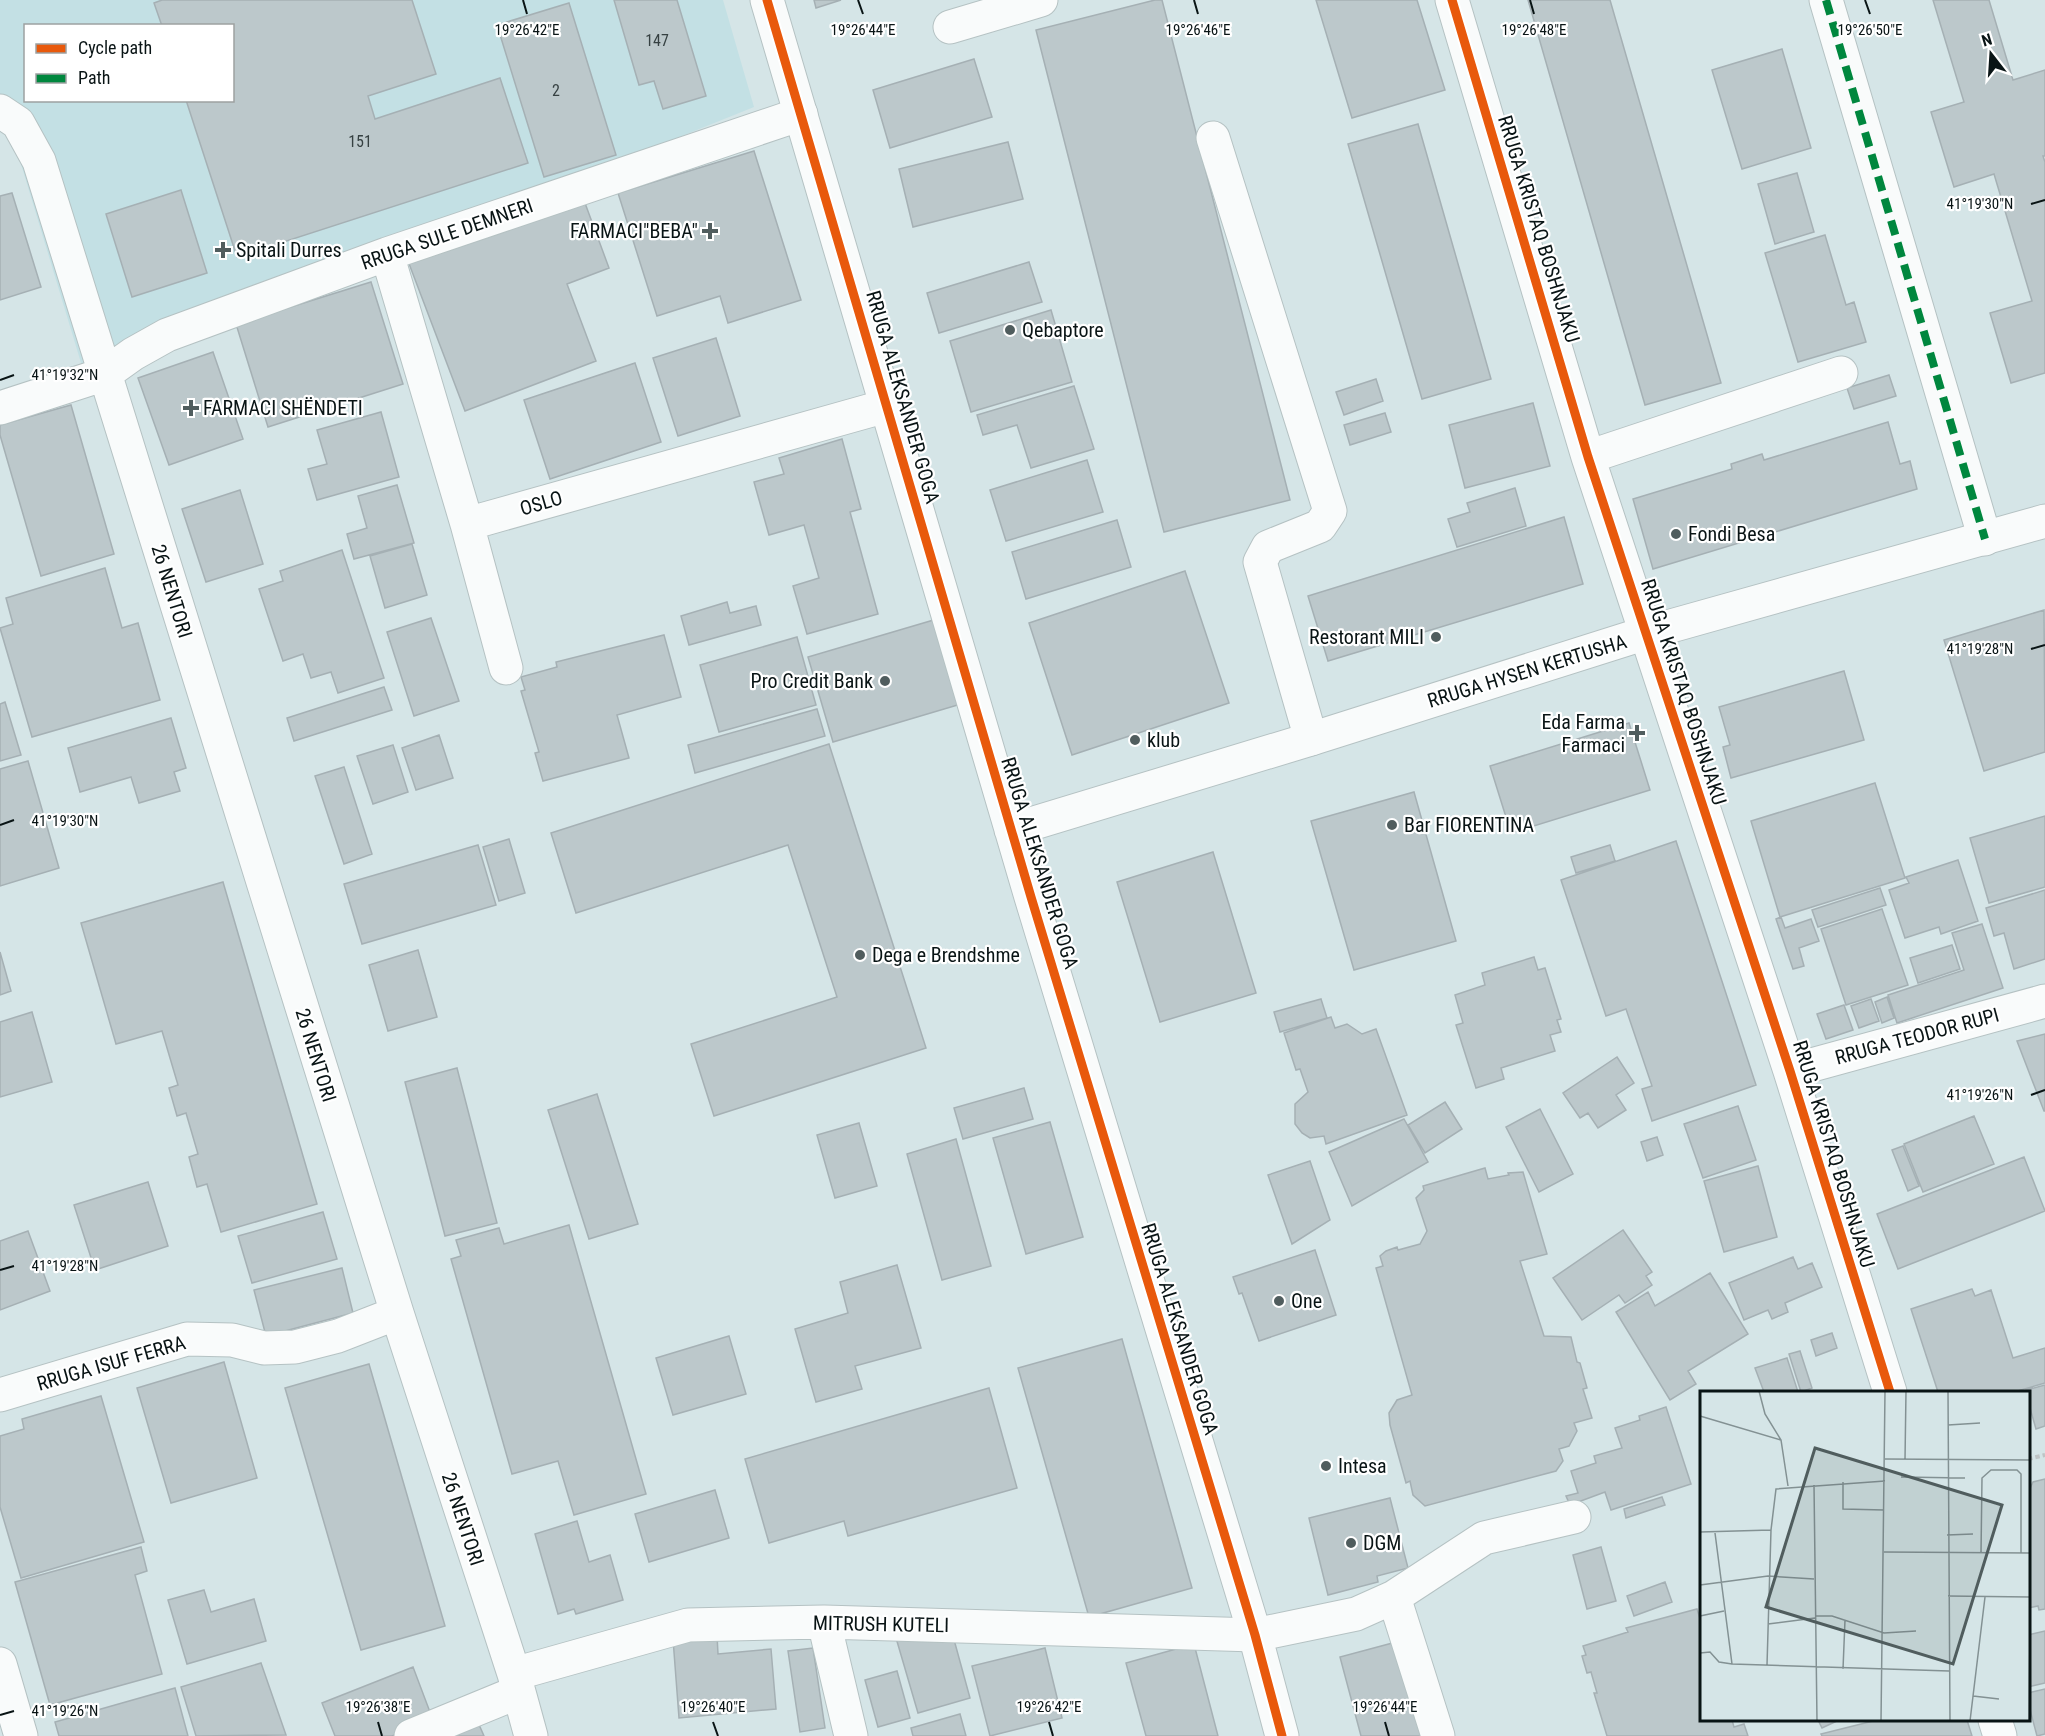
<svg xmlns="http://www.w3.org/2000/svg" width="2045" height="1736" font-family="'Roboto Condensed',sans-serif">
	<rect width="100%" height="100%" fill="#d5e5e7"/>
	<!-- built -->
	<path fill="#c3e0e4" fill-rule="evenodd" d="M0,0h723l31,107 -669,269 -77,-255 -8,2zM26,26h206v74h-206z"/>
	<!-- building -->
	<path fill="#bcc8cb" stroke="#a5b0b4" stroke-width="1.5" d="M162,0h250l24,74 -68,22 7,23 125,-41 28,85 -291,94 -51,-157h46v-74h-70l-8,-23z
		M614,0h63l29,96 -43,13 -9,-28 -15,4z
		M814,0h27l-25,8z
		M1155,0h7l128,500 -126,32 -128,-502z
		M1316,0h101l28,90 -93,28z
		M1528,0h82l111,383 -76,22z
		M1933,0h56l24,80 32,-10v86h-2l2,6v211l-34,10 -21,-70 42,-12 -38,-127 -40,13 -23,-75 33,-10z
		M569,3l47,152 -72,22 -47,-152z
		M1782,49l29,99 -69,21 -30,-99z
		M974,59l18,58 -102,31 -17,-58z
		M1418,124l73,255 -69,20 -74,-255z
		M1008,142l15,57 -110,28 -14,-58z
		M754,151l47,149 -73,23 -8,-27 -63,20 -39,-123z
		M1797,173l17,59 -39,12 -17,-60z
		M181,190l26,83 -75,24 -26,-83z
		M12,193l29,94 -41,13v-104z
		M582,195l27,73 -42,16 29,77 -131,50 -57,-150z
		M1825,235l21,70 8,-3 12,40 -68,20 -33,-109z
		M1029,262l13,40 -103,31 -12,-40z
		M371,282l32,102 -135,43 -32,-103z
		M1051,310l21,72 -101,30 -21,-71z
		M716,338l24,78 -62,20 -25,-78z
		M213,352l30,87 -74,26 -31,-87z
		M635,363l26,79 -111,37 -26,-79z
		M1889,375l7,21 -42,13 -7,-21z
		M1376,379l7,22 -39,14 -8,-23z
		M1074,386l20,63 -63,19 -14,-43 -34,10 -6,-20z
		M1533,403l17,63 -85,22 -16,-63z
		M71,405l43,149 -73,22 -41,-141v-10z
		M381,412l18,65 -82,23 -9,-31 19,-5 -10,-34z
		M1385,413l6,19 -41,13 -6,-20z
		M1888,422l12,42 10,-3 7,28 -264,80 -20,-70 99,-30 -1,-5 31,-10 2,6z
		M842,439l19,70 -11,3 28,102 -71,20 -14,-48 26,-8 -15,-53 -35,10 -15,-53 30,-8 -5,-16z
		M1087,460l16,52 -97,29 -16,-51z
		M397,485l17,58 -60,16 -7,-25 20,-6 -9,-32z
		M1515,488l11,38 -69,21 -9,-28 22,-7 -3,-9z
		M240,490l23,74 -57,18 -24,-73z
		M1564,517l19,67 -255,77 -20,-65z
		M1117,520l14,47 -105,32 -14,-47z
		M412,544l15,51 -42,13 -15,-52z
		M342,550l42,128 -46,15 -7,-21 -20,6 -8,-24 -20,7 -24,-72 24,-8 -3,-10z
		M105,568l17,60 16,-5 22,77 -128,37 -32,-109 13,-4 -7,-26z
		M1185,571l44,132 -157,52 -43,-132z
		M727,602l3,11 26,-7 5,19 -72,20 -8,-29z
		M2044,610l1,142 -61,19 -40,-131z
		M431,618l28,83 -45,15 -27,-84z
		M937,619l24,85 -128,38 -25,-85z
		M664,635l17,62 -64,18 12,43 -86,23 -8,-28 4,-1 -18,-61 4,-1 -4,-13 36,-10 -1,-5z
		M797,637l19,68 -97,27 -19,-67z
		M1844,671l20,69 -133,38 -8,-31 7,-2 -11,-38z
		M384,687l8,23 -98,31 -7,-23z
		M5,702l16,53 -21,6v-57z
		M817,709l8,27 -130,37 -7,-28z
		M171,718l15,50 -12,4 6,19 -41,12 -8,-26 -51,15 -12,-44z
		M1629,723l21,67 -139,43 -21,-67z
		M439,735l14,43 -37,12 -14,-42z
		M829,744l97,304 -212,68 -23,-72 146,-47 -49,-152 -212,68 -25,-80z
		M393,745l15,47 -35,12 -16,-48z
		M28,761l31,107 -59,18v-117z
		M344,767l28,87 -28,10 -29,-88z
		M1875,783l30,95 -125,39 -29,-96z
		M1414,792l42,149 -102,29 -43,-149z
		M2045,816v71l-56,16 -19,-65z
		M509,839l16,54 -26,8 -16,-54z
		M1676,841l80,244 -104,36 -10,-32 10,-3 -26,-77 -20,7 -45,-136z
		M478,845l18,60 -134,39 -18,-60z
		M1610,845l5,16 -39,12 -5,-16z
		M1213,852l43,141 -96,29 -43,-140z
		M1958,860l20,61 -37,13 -2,-7 -34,11 -16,-48 20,-7 -3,-6z
		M223,882l94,322 -96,28 -14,-48 -10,3 -8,-30 9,-3 -12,-41 -9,3 -8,-28 9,-3 -16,-54 -46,13 -35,-121z
		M1880,888l6,17 -68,22 -6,-17z
		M2045,890v69l-31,10 -10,-36 -10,3 -8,-28z
		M1882,909l26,76 -62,20 -25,-76z
		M1781,917l4,11 26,-9 8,22 -20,7 5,18 -11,3 -17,-50z
		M1982,924l21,64 -106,35 -9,-28 76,-25 -12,-37z
		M1952,945l8,24 -42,14 -8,-25z
		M418,950l19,67 -49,14 -19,-66z
		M0,952l11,39 -11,4z
		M1534,957l4,13 7,-2 16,51 -4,1 4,12 -11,3 5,16 -54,17 3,11 -28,9 -20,-63 7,-2 -8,-28 30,-10 -3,-12z
		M1887,997l7,21 -12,5 -7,-21z
		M1321,999l6,19 -47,14 -6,-20z
		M1871,999l8,22 -20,7 -8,-22z
		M1844,1005l9,25 -27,9 -9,-25z
		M32,1012l20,70 -52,15v-75z
		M1331,1017l4,11 12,-4 15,10 14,-5 31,86 -81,29 -2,-8 -14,2 -8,-5 -7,-9v-20l13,-12 -8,-23 -4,1 -12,-37z
		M2045,1034v77h-1l-27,-70z
		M1617,1057l17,26 -18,12 10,15 -28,18 -10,-15 -8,5 -17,-25z
		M457,1068l40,155 -52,13 -40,-154z
		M1024,1088l9,31 -70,20 -9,-31z
		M597,1094l41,130 -49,15 -41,-129z
		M1445,1102l17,27 -37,24 -17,-28z
		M1738,1106l18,54 -53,18 -19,-54z
		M1540,1109l33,65 -34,18 -33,-65z
		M1974,1116l20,48 -71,28 -19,-48z
		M1404,1119l24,43 -76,44 -23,-54z
		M1050,1122l33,115 -57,17 -33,-116z
		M859,1123l18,63 -42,12 -18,-63z
		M1657,1137l6,18 -16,6 -6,-19z
		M956,1139l35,127 -49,14 -35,-126z
		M1903,1146l16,40 -11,5 -16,-41z
		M2024,1157l21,54 -147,58 -21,-55z
		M1310,1161l20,59 -38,24 -24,-69z
		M1758,1166l19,71 -53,15 -20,-71z
		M1485,1168l3,11 21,-4 -1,-2 15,-1 24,82 -27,7 24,75 27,1 6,25 3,1 7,25 -4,1 9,29 -18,5 3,8 -8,15 -10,3 4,12 -7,10 -131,35 -12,-11 -3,-14 -4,2 -16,-58 -1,-12 8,-13 15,-5 -36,-127 7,-2 -3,-10 6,-5 11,-4 1,3 22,-6 7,-13 -11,-33 8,-8 -1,-4z
		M148,1182l20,64 -73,24 -21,-65z
		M323,1212l14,47 -85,24 -14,-47z
		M569,1225l77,269 -72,21 -16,-54 -46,13 -61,-215 10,-3 -5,-16 43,-12 5,16z
		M1623,1230l29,42 -6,4 6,9 -27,18 -6,-8 -37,25 -29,-42z
		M28,1231l22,60 -50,19v-69z
		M1315,1250l21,65 -77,26 -17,-48 -3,1 -6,-17z
		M1793,1257l5,12 14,-6 10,24 -37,16 3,9 -16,7 -4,-9 -24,10 -15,-37z
		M897,1265l24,83 -66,18 7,23 -46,13 -21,-73 53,-16 -8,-31z
		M342,1268l11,45 -87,23 -12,-46z
		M1710,1273l38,61 -60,37 8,13 -26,16 -54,-88 32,-20 7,14z
		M1972,1289l3,7 16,-6 22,68 32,-10v35l-31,9h-76l-27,-83z
		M1832,1333l5,15 -21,8 -5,-16z
		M729,1336l17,58 -73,21 -17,-57z
		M1122,1339l70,249 -103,29 -71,-249z
		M1800,1351l12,37 -11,4 -12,-38z
		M1787,1358l11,34h-34l-9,-24z
		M224,1362l33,116 -86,25 -34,-115z
		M369,1364l76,262 -84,24 -76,-262z
		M2045,1385v41l-9,3 -8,-28v-9h-2v-2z
		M989,1388l28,100 -169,48 -4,-15 -75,22 -24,-84z
		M101,1396l43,146 -123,36 -21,-71v-71l24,-7 -2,-10z
		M1666,1407l25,77 -80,26 -6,-18 -35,13 -4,-9 12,-3 -7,-22 25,-8 -2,-7 28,-8 -7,-20 25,-8 -1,-4z
		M2045,1479v130l-6,1 -1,-4 -10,2v-115l5,-11z
		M715,1490l14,48 -80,24 -14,-48z
		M1662,1497l3,8 -39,13 -2,-9z
		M1390,1498l18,70 -31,8 1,6 -50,13 -19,-77z
		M577,1521l12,41 21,-7 13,45 -47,14 -2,-5 -16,5 -23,-80z
		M141,1547l6,24 -12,4 27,99 -112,31 -35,-123z
		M1601,1547l15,54 -29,8 -14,-54z
		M1665,1582l7,20 -38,14 -7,-20z
		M204,1590l7,22 43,-13 12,42 -79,23 -19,-64z
		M1697,1609l5,16v95h30l2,7 10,-3 4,12h-141l-13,-43h3l-6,-21 -4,1 -5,-17 4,-1 -3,-9 45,-14 -2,-4z
		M894,1631l59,5 17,62 -52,15z
		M2045,1631v52l-17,4v-52z
		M717,1635l1,19 53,-5 5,60 -97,9 -6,-79z
		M1400,1641l25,95h-64l-21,-79z
		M1194,1644l24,92h-72l-20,-73z
		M813,1648l12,80 -25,4 -12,-81z
		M1045,1648l17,70 -72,18 -18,-70z
		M261,1663l25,72 -90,1 -15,-49z
		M413,1667l20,53 -41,16h-57l-13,-33z
		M897,1671l13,47 -32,9 -13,-47z
		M175,1688l13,48h-129l-4,-14z
		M2045,1689v45l-8,2 -9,-34v-9z
		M960,1714l6,22h-53l-2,-8z
		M477,1720l7,16h-45z
		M1818,1720h21l-17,8z
		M1877,1720h90l5,16h-150l-1,-2z"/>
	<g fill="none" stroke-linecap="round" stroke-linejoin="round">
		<!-- minor casing -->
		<g stroke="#b5c2c3" stroke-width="35">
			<path id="minor" d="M1452,0l136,457 202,614 100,321
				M1826,0l159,539
				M950,27l91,-27
				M0,111l18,12 21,38 358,1152 117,361 17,62
				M1213,138l117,373 -10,15 -52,21 -8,15 51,177
				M387,254l80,270 39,144
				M0,408l105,-34 28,-20 34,-19 220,-81 414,-140
				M1588,457l253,-84
				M467,524l419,-118
				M1790,1071l255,-70
				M0,1395l187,-56 45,1 32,8 31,-1 43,-11 59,-23
				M1394,1597l44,139
				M824,1622l27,114
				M0,1664l21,72
				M514,1674l174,-49 136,-3 431,13 101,-21 38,-17 90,-59 90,-21
				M1995,1720l5,16
				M411,1736l107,-44"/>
		</g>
		<!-- major casing -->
		<g stroke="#b5c2c3" stroke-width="35">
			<path id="major" d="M767,0l264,897 224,738 27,101
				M1011,830l300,-91 335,-106 399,-112"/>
		</g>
		<!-- path -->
		<path stroke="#bec4c5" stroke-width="4" stroke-dasharray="4.5 3" stroke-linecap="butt" d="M2028,1459l17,-4"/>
		<!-- minor -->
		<use href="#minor" stroke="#f9fbfb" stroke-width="33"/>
		<!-- major -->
		<use href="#major" stroke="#f9fbfb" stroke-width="33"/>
		<!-- quiet -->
		<path stroke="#00873e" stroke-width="8" stroke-dasharray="15 8" stroke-linecap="butt" d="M1826,0l159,539"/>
		<!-- cycleway casing -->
		<g stroke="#fff" stroke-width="13">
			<path id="cycleway" d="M767,0l264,897 224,738 27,101
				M1452,0l136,457 202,614 100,321"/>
		</g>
		<!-- cycleway -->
		<use href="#cycleway" stroke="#e8590c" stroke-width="9"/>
	</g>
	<!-- ticks -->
	<path fill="none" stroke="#091415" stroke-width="2" d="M523,0l4,14M858,0l5,14M1194,0l4,14M1530,0l4,14M1865,0l5,14M2031,204l14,-4M0,380l14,-5M2031,649l14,-4M0,825l14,-5M2031,1095l14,-5M0,1270l14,-4M0,1715l14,-4M378,1722l4,14M713,1722l5,14M1049,1722l4,14M1385,1722l4,14"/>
	<!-- markers -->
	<g fill="#505d5e" stroke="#fff" stroke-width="2">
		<path d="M707 222h6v6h6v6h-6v6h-6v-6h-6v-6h6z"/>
		<path d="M220 241h6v6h6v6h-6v6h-6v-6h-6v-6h6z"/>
		<circle cx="1010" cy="330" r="6"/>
		<path d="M188 399h6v6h6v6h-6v6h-6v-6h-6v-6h6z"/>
		<circle cx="1676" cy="534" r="6"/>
		<circle cx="1436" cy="637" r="6"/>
		<circle cx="885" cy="681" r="6"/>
		<path d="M1634 724h6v6h6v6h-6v6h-6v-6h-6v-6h6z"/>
		<circle cx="1135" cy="740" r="6"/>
		<circle cx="1392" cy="825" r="6"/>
		<circle cx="860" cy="955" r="6"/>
		<circle cx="1279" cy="1301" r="6"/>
		<circle cx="1326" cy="1466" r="6"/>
		<circle cx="1351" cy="1543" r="6"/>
	</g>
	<g text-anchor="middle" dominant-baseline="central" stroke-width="4.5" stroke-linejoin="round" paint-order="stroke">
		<!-- number labels -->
		<g font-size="16" fill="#364142">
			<text x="657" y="40">147</text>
			<text x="556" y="90">2</text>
			<text x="360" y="141">151</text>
		</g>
		<!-- street labels -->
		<g font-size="20" fill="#091415" stroke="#fff">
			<text transform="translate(1539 229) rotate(73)">RRUGA KRISTAQ BOSHNJAKU</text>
			<text transform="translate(447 234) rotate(-19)">RRUGA SULE DEMNERI</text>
			<text transform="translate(903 397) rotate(74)">RRUGA ALEKSANDER GOGA</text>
			<text transform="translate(541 503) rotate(-16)">OSLO</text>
			<text transform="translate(172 591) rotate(73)">26 NENTORI</text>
			<text transform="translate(1527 671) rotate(-17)">RRUGA HYSEN KERTUSHA</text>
			<text transform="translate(1684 692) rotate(72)">RRUGA KRISTAQ BOSHNJAKU</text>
			<text transform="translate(1040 863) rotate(73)">RRUGA ALEKSANDER GOGA</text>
			<text transform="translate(1917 1036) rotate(-15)">RRUGA TEODOR RUPI</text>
			<text transform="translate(316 1055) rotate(73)">26 NENTORI</text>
			<text transform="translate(1834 1154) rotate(73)">RRUGA KRISTAQ BOSHNJAKU</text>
			<text transform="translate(1180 1329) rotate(73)">RRUGA ALEKSANDER GOGA</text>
			<text transform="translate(111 1363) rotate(-16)">RRUGA ISUF FERRA</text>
			<text transform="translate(463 1519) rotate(72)">26 NENTORI</text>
			<text transform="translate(881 1624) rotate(1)">MITRUSH KUTELI</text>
		</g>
		<!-- poi labels -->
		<g font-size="20" fill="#091415" stroke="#fff" text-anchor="start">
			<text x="698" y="231" text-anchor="end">FARMACI"BEBA"</text>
			<text x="236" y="250">Spitali Durres</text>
			<text x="1022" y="330">Qebaptore</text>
			<text x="203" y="408">FARMACI SHËNDETI</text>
			<text x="1688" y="534">Fondi Besa</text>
			<text x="1424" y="637" text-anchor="end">Restorant MILI</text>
			<text x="873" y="681" text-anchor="end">Pro Credit Bank</text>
			<text x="1625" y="722" text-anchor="end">Eda Farma<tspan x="1625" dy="23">Farmaci</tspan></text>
			<text x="1147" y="740">klub</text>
			<text x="1404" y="825">Bar FIORENTINA</text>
			<text x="872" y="955">Dega e Brendshme</text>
			<text x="1291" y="1301">One</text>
			<text x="1338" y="1466">Intesa</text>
			<text x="1363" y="1543">DGM</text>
		</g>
	</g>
	<!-- overview -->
	<g transform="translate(1700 1391)">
		<rect width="330" height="330" fill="#d5e5e7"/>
		<path fill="none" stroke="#839193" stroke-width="1.5" d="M59,0l6,23 16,26 7,46M248,0l2,330M0,25l81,24M248,34l32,-2M185,68l145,1M205,69l1,-69M201,86l64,1M143,91v27l41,1M114,94l3,236M0,141l71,-2M15,142l17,131M247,144l26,-1M184,161l146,1M281,162l1,-75 9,-8h26l4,4v79M0,194l68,-9 46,3M248,205l82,1M0,225l24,-5M115,225h17l52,17 32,-2M68,233l47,-6M0,262l10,-1 9,10 13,2 217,7M67,274l4,-135 5,-41 109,-8M143,278l2,-49M273,305l26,3M181,330l4,-330M270,330l15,-124M329,330l1,-89"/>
		<path fill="#505d5e" fill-opacity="0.15" stroke="#505d5e" stroke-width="3" d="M115,57l187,57 -49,159 -187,-57z"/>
		<rect width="330" height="330" fill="none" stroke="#091415" stroke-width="3"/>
	</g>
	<g font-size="15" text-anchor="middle" fill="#091415" stroke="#fff" stroke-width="4.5" stroke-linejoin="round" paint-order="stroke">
		<text x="527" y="35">19°26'42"E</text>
		<text x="863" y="35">19°26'44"E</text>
		<text x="1198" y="35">19°26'46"E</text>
		<text x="1534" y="35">19°26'48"E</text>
		<text x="1870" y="35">19°26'50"E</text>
		<text x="1980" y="209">41°19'30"N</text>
		<text x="65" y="380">41°19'32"N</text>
		<text x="1980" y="654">41°19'28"N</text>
		<text x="65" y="826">41°19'30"N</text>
		<text x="1980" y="1100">41°19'26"N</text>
		<text x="65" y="1271">41°19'28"N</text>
		<text x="378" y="1712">19°26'38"E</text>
		<text x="713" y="1712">19°26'40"E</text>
		<text x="1049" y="1712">19°26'42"E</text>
		<text x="1385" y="1712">19°26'44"E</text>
		<text x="65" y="1716">41°19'26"N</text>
	</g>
	<!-- legend -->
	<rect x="24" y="24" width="210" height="78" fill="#ffffff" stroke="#9da1a1" stroke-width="1.5"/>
	<rect x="36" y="44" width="30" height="9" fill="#e8590c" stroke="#9da1a1" stroke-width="1.5"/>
	<text x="78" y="54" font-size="18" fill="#091415">Cycle path</text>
	<rect x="36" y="74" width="30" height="9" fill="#00873e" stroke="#9da1a1" stroke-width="1.5"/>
	<text x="78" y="84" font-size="18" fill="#091415">Path</text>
	<!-- north arrow -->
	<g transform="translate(1991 54) rotate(343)" stroke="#ffffff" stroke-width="4.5" paint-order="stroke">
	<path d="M0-4.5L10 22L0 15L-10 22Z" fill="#091415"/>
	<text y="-9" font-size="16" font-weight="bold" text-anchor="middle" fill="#091415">N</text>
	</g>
</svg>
